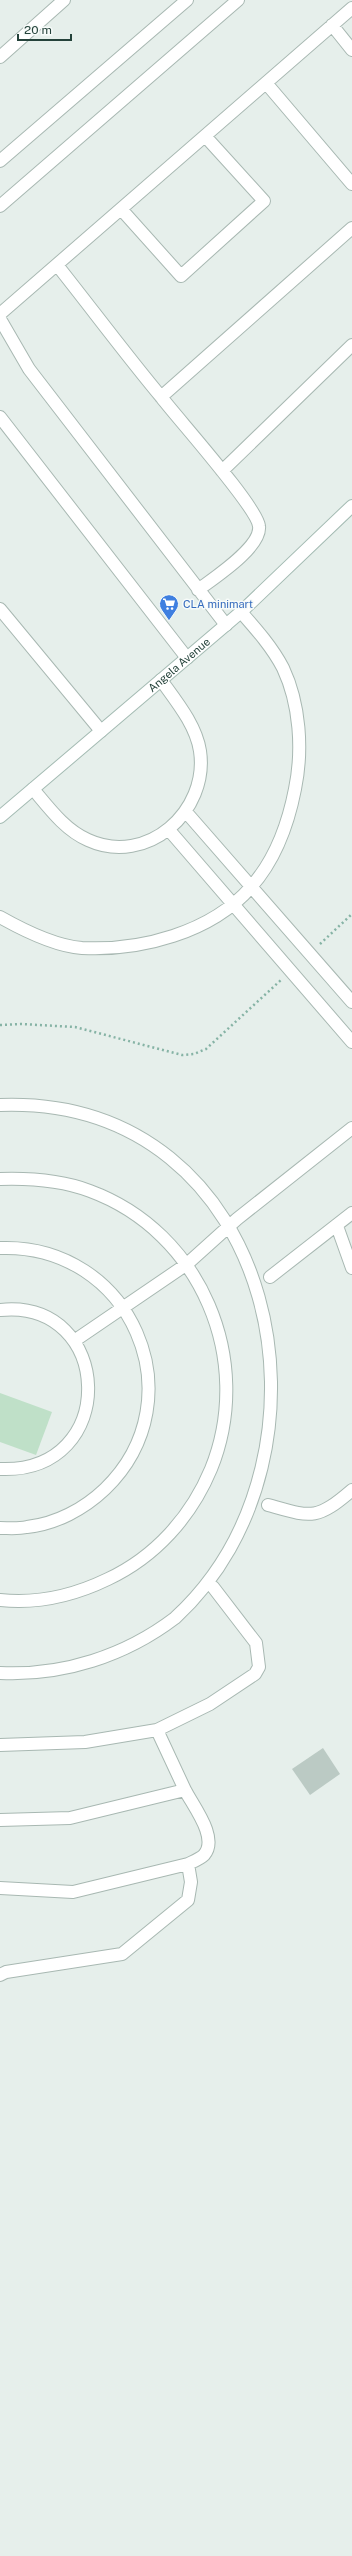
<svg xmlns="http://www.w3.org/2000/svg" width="352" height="2556" font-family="'Public Sans',sans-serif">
	<rect width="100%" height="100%" fill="#e6efeb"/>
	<!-- pitch -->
	<path fill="#bfe0c8" d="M0,1393l52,19 -16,43 -36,-13z"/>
	<!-- building -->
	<path fill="#bbcac4" d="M323,1748l17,26 -30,21 -18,-26z"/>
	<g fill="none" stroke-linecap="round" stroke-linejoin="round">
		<!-- street casing -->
		<g stroke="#a8b8b2" stroke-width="14">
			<path id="street" d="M332,25l20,25
				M0,57l64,-57
				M266,83l86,101
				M0,161l187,-161
				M0,206l238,-206
				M121,209l60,67 83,-75 -59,-65
				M57,265c35,44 69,90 105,133 16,21 95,109 97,128 3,21 -45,52 -61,64
				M0,314l352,-306
				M0,319l29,50 197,256
				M161,397l191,-169
				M0,417l187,241
				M222,471l130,-126
				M0,609l101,122
				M33,789c16,19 32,41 55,51 59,27 121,-29 112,-89 -4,-26 -24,-50 -39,-71
				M186,812l166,190
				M169,830l183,212
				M0,917c23,13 55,29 82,31 58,3 129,-15 169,-61 24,-27 37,-62 44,-98 8,-39 5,-85 -12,-121 -11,-21 -27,-39 -42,-56
				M0,1105c279,-10 352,350 175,513 -50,38 -112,58 -175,55
				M0,1179c31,-1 61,1 90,12 111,41 165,169 121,278 -20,48 -56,88 -103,110 -33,16 -71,25 -108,21
				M337,1226l15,42
				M0,1248c130,-5 199,150 105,241 -21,20 -49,35 -78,38 -9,2 -18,1 -27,1
				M270,1277l82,-64
				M0,1310c114,-12 121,164 0,159
				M74,1341l113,-77 50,-45 115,-91
				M268,1505c43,12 48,16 84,-15
				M0,1745l85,-3 72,-12 53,-26 45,-30 4,-7 -3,-24 -43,-56
				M0,1820l70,-2 115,-28 -28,-60
				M0,1888l73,4 115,-28c4,-2 12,-5 16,-9 15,-17 -11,-49 -19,-65
				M0,1975l6,-3 116,-18 66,-54 3,-18 -3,-18"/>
		</g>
		<!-- secondary casing -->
		<g stroke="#a4bbb3" stroke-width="14">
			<g id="secondary">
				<path id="s1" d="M0,817l241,-205 111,-106"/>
			</g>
		</g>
		<!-- path -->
		<path stroke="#86b3a5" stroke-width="2.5" stroke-dasharray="2 3" stroke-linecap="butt" d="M320,944l32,-30
			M0,1025l21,-1 54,3 107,28 12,-1 12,-5 75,-69"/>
		<!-- street -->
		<use href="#street" stroke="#fff" stroke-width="12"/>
		<!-- secondary -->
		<use href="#secondary" stroke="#fff" stroke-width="12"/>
	</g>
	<!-- icons -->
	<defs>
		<g id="supermarket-pin" transform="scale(1)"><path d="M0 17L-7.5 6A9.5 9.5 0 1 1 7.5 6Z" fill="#3f7fe0" stroke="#f7fbf9"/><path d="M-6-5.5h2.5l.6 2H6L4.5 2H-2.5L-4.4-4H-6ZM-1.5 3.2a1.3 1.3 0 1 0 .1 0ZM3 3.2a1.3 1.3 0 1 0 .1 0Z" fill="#fff"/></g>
	</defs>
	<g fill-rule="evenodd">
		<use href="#supermarket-pin" x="169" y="604"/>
	</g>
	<g text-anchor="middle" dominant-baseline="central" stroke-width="3" stroke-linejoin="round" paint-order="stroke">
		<!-- shop labels -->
		<g font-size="11" fill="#366cbe" stroke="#f7fbf9" text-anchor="start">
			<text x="183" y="604">CLA minimart</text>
		</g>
		<!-- street labels -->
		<g font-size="11" fill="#24423a" stroke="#f7fbf9">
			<text stroke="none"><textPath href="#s1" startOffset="235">Angela Avenue</textPath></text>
		</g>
	</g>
	<!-- scale -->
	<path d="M18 34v6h53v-6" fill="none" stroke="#24423a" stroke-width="2"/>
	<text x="24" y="34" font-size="12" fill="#24423a" stroke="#f7fbf9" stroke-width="3" paint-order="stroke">20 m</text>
</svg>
